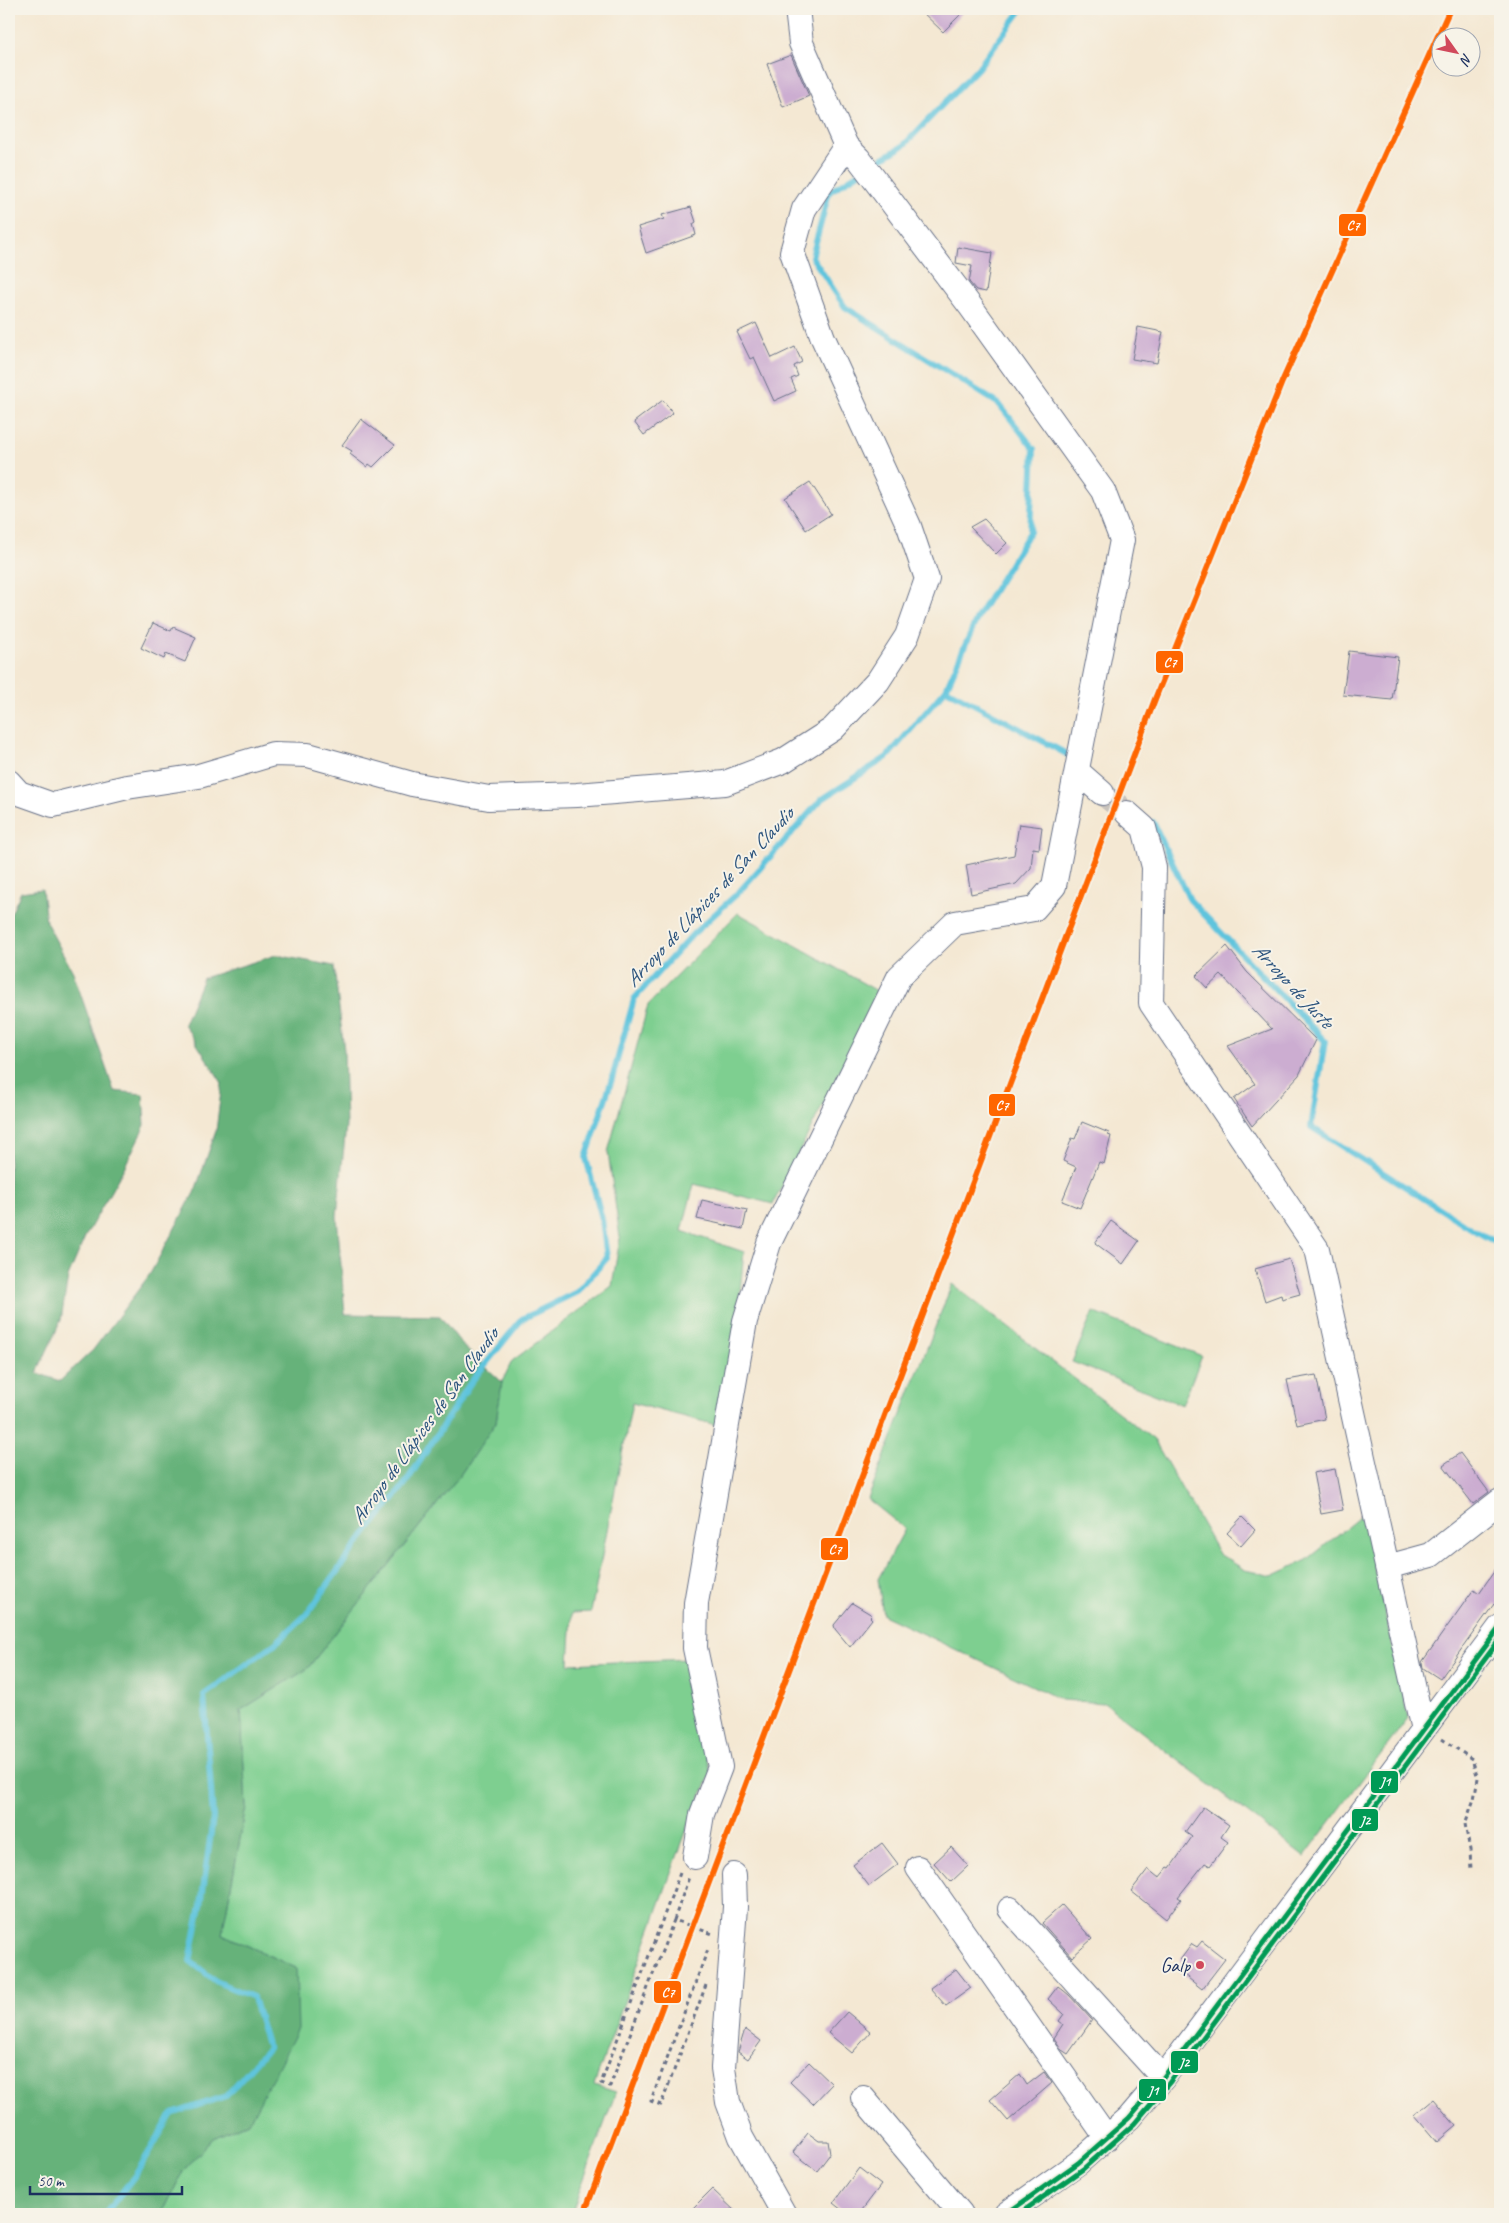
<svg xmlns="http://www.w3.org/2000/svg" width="1509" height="2223" font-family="Caveat,sans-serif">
	<rect width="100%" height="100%" fill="#f7f3e8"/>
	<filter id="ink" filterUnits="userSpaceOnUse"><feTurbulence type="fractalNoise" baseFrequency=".02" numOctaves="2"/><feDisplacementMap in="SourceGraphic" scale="10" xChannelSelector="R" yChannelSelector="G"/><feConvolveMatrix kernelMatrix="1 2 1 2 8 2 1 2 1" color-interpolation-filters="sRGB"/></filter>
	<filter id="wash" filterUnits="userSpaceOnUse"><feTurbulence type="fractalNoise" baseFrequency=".0096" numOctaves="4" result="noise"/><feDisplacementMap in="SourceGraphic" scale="20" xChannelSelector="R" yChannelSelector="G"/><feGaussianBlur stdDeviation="1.12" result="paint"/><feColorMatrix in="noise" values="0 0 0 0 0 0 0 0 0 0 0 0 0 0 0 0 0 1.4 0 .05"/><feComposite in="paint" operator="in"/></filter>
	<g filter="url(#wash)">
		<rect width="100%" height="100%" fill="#f4e8d3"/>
		<!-- green -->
		<path fill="#7ecf90" stroke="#4c7f77" d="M738,913l141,79 -106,212 -79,-20 -12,47 62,21 -5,50 -19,124 -88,-23 -41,209 -19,1 -3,51 119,-5 23,115 -21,47 -96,264 22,7 -45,122h-400l-7,-4 19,-39 30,-33 36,-16 47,-154 -74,-34 24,-127 -5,-97 66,-41 153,-194 36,-53 6,-40 10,-21 100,-75 8,-48 -12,-86 40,-147z
			M952,1284l202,156 65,114 26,16 27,6 35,-16 56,-46 45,204 -104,139 -200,-154 -42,-3 -179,-85 -5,-36 27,-50 -37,-30z
			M1093,1312l109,44 -20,49 -110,-43z"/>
		<!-- forest -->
		<path fill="#66b27a" stroke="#40706c" d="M42,889l4,33 27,50 41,119 29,3 2,31 -21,43 -39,69 -17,40 -7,43 -24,53 23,8 33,-31 57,-76 45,-83 21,-60 6,-48 -38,-59 19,-46 73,-23 58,11 10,84 2,76 -9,90 8,98 95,2 24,31 38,35 -6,40 -36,53 -153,194 -66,41 5,97 -24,127 74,34 2,61 -49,93 -36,16 -30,33 -21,43h-153v-1296l12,-26z"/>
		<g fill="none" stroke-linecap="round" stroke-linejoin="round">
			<!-- stream -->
			<path stroke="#5fc4dd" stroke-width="6" d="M870,166l33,-20 75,-78 44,-59
				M946,689l126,68
				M1153,822l37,78 135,141 -14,86 156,99 33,19
				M105,2214l31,-40 36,-60 54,-18 42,-48 -15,-51 -36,-15 -27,-21 11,-56 12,-88 -9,-122 72,-52 32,-30 38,-54 59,-75 66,-102 51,-63 55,-27 30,-34 -5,-39 -16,-61 26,-79 22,-80 59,-65 45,-41 83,-93 66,-43 59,-68 32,-73 52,-84 4,-83 -35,-45 -154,-97 -33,-50 17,-65 33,-21"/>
		</g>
		<g id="blocks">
			<!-- building -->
			<path fill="#ccadd1" d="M919,9h47l-23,23z
				M791,55l18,41 -26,11 -16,-43z
				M691,207l5,15 -3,2 3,11 -50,18 -8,-26 26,-8 -2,-4z
				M958,247l34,6 -6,39 -10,-2 -7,-8 3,-16 -16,-3z
				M756,323l16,35 23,-11 7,15 -8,4 4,10 -7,3 5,12 -22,10 -20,-44 -4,2 -13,-27z
				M1138,327l25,5 -6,31 -25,-4z
				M663,400l10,13 -29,22 -10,-13z
				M361,419l34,26 -22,22 -4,-3 -2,3 -17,-13 2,-3 -10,-6z
				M810,482l21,32 -25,16 -21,-32z
				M984,519l23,24 -11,11 -26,-27z
				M153,623l18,8 2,-4 23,10 -11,25 -19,-8 -2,5 -23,-11z
				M1349,651l49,6 -6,43 -49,-5z
				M1019,824l23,3 -3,22 -6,-1 -2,20 -15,16 -45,10 -5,-29 48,-10z
				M1227,946l20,26 69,68 -17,35 -47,51 -18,-27 21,-15 -27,-38 44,-17 -51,-54 -14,13 -11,-12z
				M1082,1122l27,11 -1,2 3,1 -7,28 -5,-2 -19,46 -18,-7 14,-34 -13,-6 9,-23 3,1z
				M702,1200l45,10 -4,19 -46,-10z
				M1111,1221l28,20 -16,23 -28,-21z
				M1289,1259l11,35 -18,5 -1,-4 -16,6 -10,-32z
				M1316,1375l9,44 -28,6 -10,-45z
				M1460,1453l29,39 -16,12 -30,-39z
				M1335,1469l8,41 -22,4 -8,-41z
				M1242,1517l13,13 -14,16 -14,-13z
				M1500,1563v45l-6,-4 -54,75 -17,-11 -1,-6 52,-73 5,4z
				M852,1603l20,12 -2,2 2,2 -22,28 -15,-18 -1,-4z
				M1203,1807l26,18 -8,12 7,5 -18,24 -5,-3 -27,34 3,2 -15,20 -35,-28 17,-22 11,9 9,-11 2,1 22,-31 -7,-5z
				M882,1843l16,21 -29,22 -16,-21z
				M951,1847l17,19 -17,16 -17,-19z
				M1062,1905l30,34 -20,18 -30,-34z
				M1202,1941l23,18 -23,30 -23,-18 5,-7 -4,-4 12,-16 5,3z
				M956,1969l15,19 -25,18 -16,-18z
				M1058,1986l11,9 23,25 -24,34 -6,-4 -8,-12 9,-14 -4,-3 5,-7 -16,-15z
				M847,2012l24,20 -19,21 -24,-20z
				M745,2029l16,12 -13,18 -10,-7z
				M809,2062l23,22 -19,20 -23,-22z
				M1044,2072l8,11 -44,38 -18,-21 30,-26 7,11z
				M1433,2099l23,27 -19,16 -23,-27z
				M808,2133l11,8h9l2,13 -13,17 -24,-19z
				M859,2168l22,17 -22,29h-12l-14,-11z
				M712,2189l26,25h-51z"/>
		</g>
	</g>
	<g filter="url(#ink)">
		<use href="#blocks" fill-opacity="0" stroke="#677087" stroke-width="1"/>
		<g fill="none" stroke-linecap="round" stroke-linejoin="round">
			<!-- minor-tunnel -->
			<path stroke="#c9c3bc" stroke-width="24" stroke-dasharray="24 12" stroke-linecap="butt" d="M1102,793l25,20"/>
			<!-- minor casing -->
			<g stroke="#677087" stroke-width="26">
				<path id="minor" d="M1078,772l24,21
					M9,782l10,11 34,12 74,-18 72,-11 74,-22 35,1 104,29 77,14 88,-3 148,-12 58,-22 50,-32 45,-48 29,-45 20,-57 -18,-53 -86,-188 -31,-86 12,-43 42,-63
					M1127,813l17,15 10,39 -3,136 166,246 106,481
					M1387,1567l44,-12 69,-54
					M695,1857l7,-43 18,-47 -25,-119 1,-45 49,-282 24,-78 130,-266 56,-54 79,-14 20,-23 68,-346 -19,-49 -132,-184 -112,-148 -13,-13 -45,-103 -4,-34
					M918,1868l189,270
					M734,1875l1,32 -12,161 5,34 13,35 43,77
					M1010,1909l153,169
					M863,2098l98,116
					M1006,2214l72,-51 51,-45 34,-40 337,-451"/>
			</g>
			<!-- path -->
			<path stroke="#677087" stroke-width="3" stroke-dasharray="4 4" stroke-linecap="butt" d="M1442,1739l30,20 6,19 -4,21 -9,25 5,26 1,20
				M680,1873l-79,210 9,3 64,-166 39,14
				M674,1920l15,-43
				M706,1985l-45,120 -10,-4 57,-152"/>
			<!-- minor -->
			<use href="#minor" stroke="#fff" stroke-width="24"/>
			<!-- bus-1 casing -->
			<g stroke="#f7f3e8" stroke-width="9">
				<path id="bus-1" d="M1006,2214l72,-51 51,-45 34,-40 337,-451"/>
			</g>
			<!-- bus-2 casing -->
			<g stroke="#f7f3e8" stroke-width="9">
				<path id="bus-2" d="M1019,2214l64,-45 51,-45 35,-41 331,-444"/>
			</g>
			<!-- bus-1 -->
			<use href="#bus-1" stroke="#009a55" stroke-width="5"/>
			<!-- bus-2 -->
			<use href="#bus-2" stroke="#009a55" stroke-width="5"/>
			<!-- rail-1 casing -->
			<g stroke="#f7f3e8" stroke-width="10">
				<path id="rail-1" d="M584,2214l571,-1515 127,-317 168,-373"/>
			</g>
			<!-- rail-1 -->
			<use href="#rail-1" stroke="#f60" stroke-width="6"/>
		</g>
	</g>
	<!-- markers -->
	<circle fill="#d1495b" stroke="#f7f3e8" stroke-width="2" cx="1200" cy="1965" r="5"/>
	<g text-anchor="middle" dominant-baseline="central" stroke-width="4" stroke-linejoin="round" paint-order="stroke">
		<!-- poi labels -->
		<g font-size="20" fill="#1b2f5e" stroke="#f7f3e8" text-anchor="end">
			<text x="1190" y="1965">Galp</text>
		</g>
		<!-- water labels -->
		<g font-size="21" font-style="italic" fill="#2c547e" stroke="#f7f3e8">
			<text transform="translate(709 897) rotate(-47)">Arroyo de Llápices de San Claudio</text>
			<text transform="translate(1293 985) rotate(47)">Arroyo de Juste</text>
			<text transform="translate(424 1426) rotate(-54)">Arroyo de Llápices de San Claudio</text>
		</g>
	</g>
	<g stroke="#f7f3e8" stroke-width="2">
		<rect x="1338" y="213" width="29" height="24" rx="5" fill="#f60"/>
		<rect x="1155" y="650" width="29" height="24" rx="5" fill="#f60"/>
		<rect x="988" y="1093" width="28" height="24" rx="5" fill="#f60"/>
		<rect x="820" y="1537" width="29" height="24" rx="5" fill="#f60"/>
		<rect x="1370" y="1770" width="29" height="24" rx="5" fill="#009a55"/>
		<rect x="1351" y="1808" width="28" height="24" rx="5" fill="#009a55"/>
		<rect x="653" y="1980" width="29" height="24" rx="5" fill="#f60"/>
		<rect x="1170" y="2050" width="29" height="24" rx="5" fill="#009a55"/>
		<rect x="1138" y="2078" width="29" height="24" rx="5" fill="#009a55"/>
	</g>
	<g font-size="14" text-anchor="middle" font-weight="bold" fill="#fff">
		<text x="1353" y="230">C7</text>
		<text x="1170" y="667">C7</text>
		<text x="1002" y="1110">C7</text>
		<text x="835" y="1554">C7</text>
		<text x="1385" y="1786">J1</text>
		<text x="1365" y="1825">J2</text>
		<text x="668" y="1997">C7</text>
		<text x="1184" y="2067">J2</text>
		<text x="1153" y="2095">J1</text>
	</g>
	<!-- margin -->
	<rect width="1509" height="2223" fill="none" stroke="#f7f3e8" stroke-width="30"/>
	<!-- north arrow -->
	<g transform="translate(1456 52) rotate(123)"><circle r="24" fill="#f7f3e8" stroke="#9fa5b1"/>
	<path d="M0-4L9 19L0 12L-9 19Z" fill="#d1495b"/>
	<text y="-8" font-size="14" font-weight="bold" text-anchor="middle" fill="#1b2f5e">N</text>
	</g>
	<!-- scale -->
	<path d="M30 2186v8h152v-8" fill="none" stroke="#1b2f5e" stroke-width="2.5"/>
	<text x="38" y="2186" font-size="15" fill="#1b2f5e" stroke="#f7f3e8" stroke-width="4" paint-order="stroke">50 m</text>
</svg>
